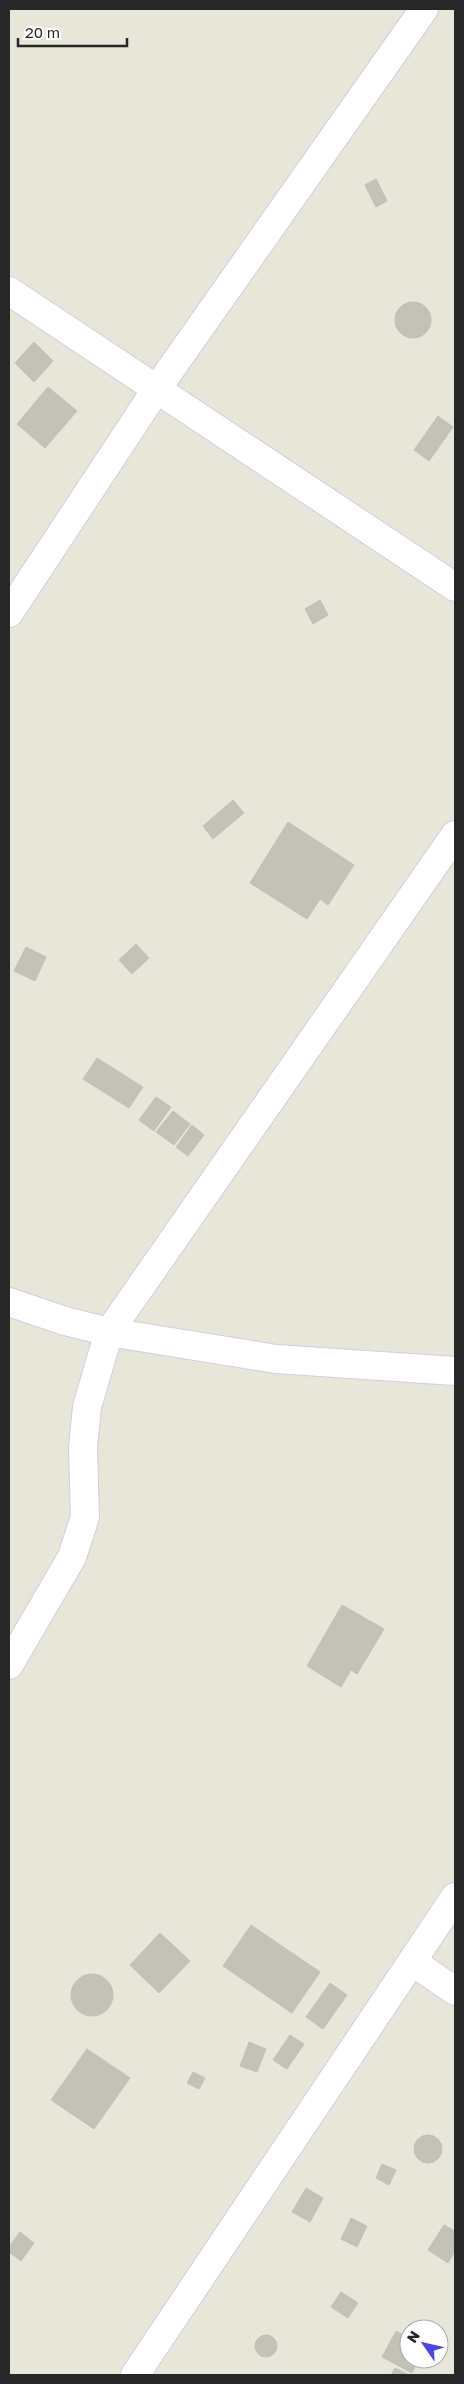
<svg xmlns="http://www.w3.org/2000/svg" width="464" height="2384" font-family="'Golos Text',sans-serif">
	<rect width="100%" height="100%" fill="#e8e5d9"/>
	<!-- building -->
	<path fill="#c4c1b9" stroke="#c3c1b3" d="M376,179l11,22 -11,6 -11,-22z
		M395 320a18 18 0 1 1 36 0a18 18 0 1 1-36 0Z
		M34,342l19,19 -19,21 -19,-19z
		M48,387l29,24 -32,37 -28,-24z
		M438,416l15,11 -24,34 -15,-11z
		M320,600l8,15 -15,9 -8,-15z
		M233,800l11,13 -31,26 -10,-13z
		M288,822l66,43 -26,40 -8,-6 -13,20 -57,-36z
		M136,944l13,14 -17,16 -13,-14z
		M26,947l20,10 -11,24 -21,-10z
		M97,1058l46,29 -14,21 -46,-29z
		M156,1097l15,10 -17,24 -15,-11z
		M173,1111l17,13 -16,21 -18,-13z
		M192,1125l12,10 -16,21 -12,-9z
		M342,1605l42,24 -27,45 -6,-4 -10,17 -34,-21z
		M251,1925l69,47 -28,41 -69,-47z
		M160,1933l30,28 -31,32 -29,-28z
		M71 1995a21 21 0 1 1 42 0a21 21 0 1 1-42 0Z
		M330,1983l17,12 -24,34 -17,-12z
		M290,2035l14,9 -17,25 -14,-9z
		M249,2042l17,7 -9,23 -17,-6z
		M87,2049l43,29 -36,51 -43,-29z
		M193,2072l12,6 -6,11 -12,-6z
		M414 2149a14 14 0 1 1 28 0a14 14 0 1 1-28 0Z
		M382,2164l14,6 -7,15 -13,-7z
		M306,2188l17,10 -13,24 -18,-10z
		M351,2218l16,8 -10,21 -16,-8z
		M444,2225l11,6v20l-7,12 -20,-13z
		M20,2232l14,11 -13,18 -12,-9v-5z
		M341,2292l17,11 -10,15 -17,-11z
		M396,2331l13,7v21h10l-7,14 -30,-16z
		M255 2346a11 11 0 1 1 22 0a11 11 0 1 1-22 0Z
		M395,2368l14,7h-18z"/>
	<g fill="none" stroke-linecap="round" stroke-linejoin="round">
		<!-- minor casing -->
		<g stroke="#cfcfdf" stroke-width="30">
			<path id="minor" d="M9,291l446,296
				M9,613l147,-223 268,-381
				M9,1302l56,19 44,11 167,27 179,12
				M9,1665l63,-108 13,-40 -2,-70 4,-40 22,-75 346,-497
				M413,1962l42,29
				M135,2375l320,-478"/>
		</g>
		<!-- minor -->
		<use href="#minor" stroke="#fff" stroke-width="28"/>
	</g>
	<!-- border -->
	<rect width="464" height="2384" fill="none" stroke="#272727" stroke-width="20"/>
	<!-- north arrow -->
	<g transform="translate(424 2344) rotate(304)"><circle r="24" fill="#ffffff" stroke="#a9a9a9"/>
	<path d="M0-4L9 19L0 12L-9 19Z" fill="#4a45e9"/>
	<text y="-8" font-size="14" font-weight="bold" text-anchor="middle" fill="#272727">N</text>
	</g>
	<!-- scale -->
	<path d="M18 38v8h109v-8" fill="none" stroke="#272727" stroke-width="2.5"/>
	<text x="25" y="38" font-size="15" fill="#272727" stroke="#ffffff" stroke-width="4" paint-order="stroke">20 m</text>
</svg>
